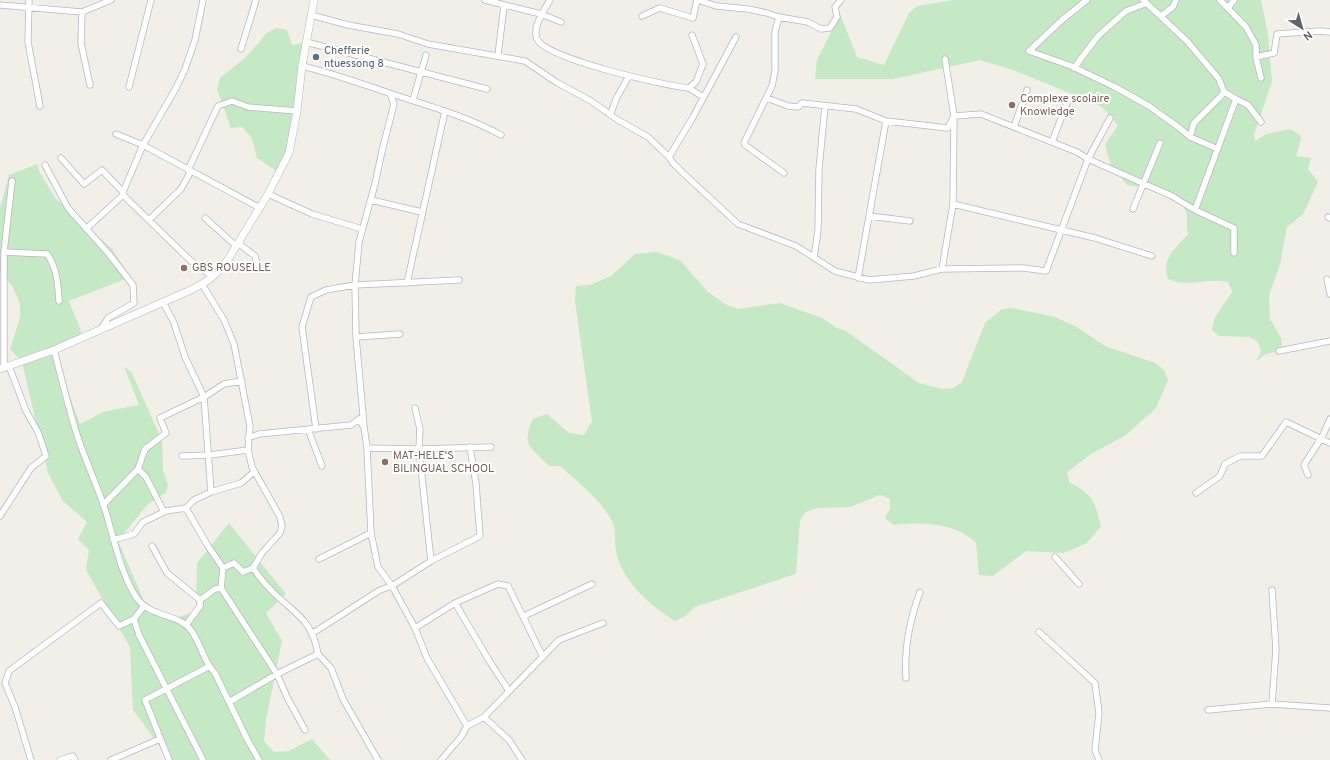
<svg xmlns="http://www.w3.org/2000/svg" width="1330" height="760" font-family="Overpass,sans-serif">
	<rect width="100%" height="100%" fill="#f1efe8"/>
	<!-- green -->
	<path fill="#c5e8c5" d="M954,0h307l7,34 4,47 -18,54 1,6 11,-7 24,-5 10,6 1,4 -5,17 15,2 -3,11 10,13 -15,32 -16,13 -7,37 -11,32 1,23 11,19 1,12 -16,4 -10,7 5,-9 -3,-10 -8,-5 -31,-1 -7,-6 2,-11 18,-27 -4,-10c-20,-5 -41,6 -60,-3 -7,-21 7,-30 20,-45 -2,-7 0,-15 -2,-22 -8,-23 -38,-23 -59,-27l-16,-20 -6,-20 13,-20 -17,-19 -85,-35 -36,-11 -87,19h-78l2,-19 23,-46 17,43 27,8 25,-52 8,-7z
		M276,28l11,2 5,15 14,-3 -17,111 -10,20 -22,-15 -5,-20 -10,-11 -11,1 -14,-39 3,-11 25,-20 22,-25z
		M37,164l2,7 16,27 57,51 12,18 1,12 -56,22 14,35 -29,14 5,17 21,57 23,-12 36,-7 -15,-39 8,7 30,68 1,29 5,15 -2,7 -19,13 -29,36 27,62 32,15 19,-7 1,-48 32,-40 57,71 -20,19 16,28 -16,79 -2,21 10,11 15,-1 23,-12 18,21h-160l-37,-50 -3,-63 -44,-77 3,-20 -11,-11 9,-17 -24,-21 -15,-28 -26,-111 -12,-13 10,-31v-14l-7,-17 -13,-15v-64l9,-33z
		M656,252l24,8 28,32 19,13 11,4 42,-6 42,15 15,10 9,3 73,52 23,6 11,-1 9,-6 23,-59 17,-14 10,-1 43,9 20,9 30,20 50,17 9,7 4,10 -12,28 -30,27 -35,19 -24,18 2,10c25,14 25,17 32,45l-14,16 -23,10 -38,-2 -33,25 -14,-1 -3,-32c-21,-21 -55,-21 -83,-18l-8,-7 5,-9v-10l-10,-4 -30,12 -33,1 -11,4 -6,8 -4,54 -101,33 -11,10 -9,4c-25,-16 -53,-39 -59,-70 -2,-11 1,-20 -4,-30 -12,-22 -34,-39 -52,-55h-11c-16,-19 -29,-18 -16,-47l14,-5 22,19 15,2 8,-13 -17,-121 1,-15 14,-1 21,-9 24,-22z"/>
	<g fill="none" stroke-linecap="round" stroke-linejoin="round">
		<!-- minor casing -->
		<g stroke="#b5b8bc" stroke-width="7">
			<path id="minor" d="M29,0l-1,42 12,64
				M485,0l56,14 20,8
				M550,0c-6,10 -18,27 -13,39 9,20 129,47 152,49l7,-6 7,-18 -11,-29
				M698,0l18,6 32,3 19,4 12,4 29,5 13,7 9,-1 7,-11 -2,-10 6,-7
				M1087,0l-24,19 -34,32 42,15 44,21 34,19 32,23 9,8 28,12
				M1143,0l44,41 32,38 5,13 -3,4 -27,27 -4,14
				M1220,0l26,27 10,18v12
				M0,5l82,7 29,-12
				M1228,8l6,-8
				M82,12l-1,31 9,42
				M311,15l37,10 50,9 30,10 97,17 31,21 35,19 27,19 30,17 21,20 4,6 10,10 55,51 58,22 39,25 34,9 45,-4 28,-7 81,-1 23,3 42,-112 22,-41
				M642,16l18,-8 33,10 4,-18
				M1161,16l12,-9 3,-7
				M779,17l-4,15v39l-3,15 -28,57 1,2 39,28
				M306,42l181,47
				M241,49l15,-49
				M498,55l6,-49
				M302,66c30,7 60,18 90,28 37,12 74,22 109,41
				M1074,68l24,-32 28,-25 21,-8
				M1261,78l-5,-21 18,-4 3,-19 43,-3 10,1
				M129,87l22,-87
				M689,88l14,9
				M390,93l4,11 -12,47 -7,33 -16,58 -4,43 1,52 8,89 3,22 4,85 7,34 14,19 23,42 12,30 40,68 -6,11 -20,23
				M767,98l21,8 10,1 4,-4 54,6 30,12 62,7 6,-12 27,-2 96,38 11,7 84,37 23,14 39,18v25
				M1236,99l12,6 13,17
				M413,100l13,-45
				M611,113l6,-16 12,-21
				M1014,127l13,-37
				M116,134l27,11 117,63
				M1052,142l15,-39
				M669,157l24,-40 43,-80
				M61,158l23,26 18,-14 21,22v3l68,66 22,16
				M45,165l23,43 41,46 24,31 1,18 -26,15 -7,11
				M188,170l30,-64 14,-5 16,6 49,4
				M123,192l20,-47 33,-57 9,-19 10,-29 8,-40
				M268,194l44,20 50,15
				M371,200l51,12
				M953,204l142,34 57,18
				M1133,209l27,-66
				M1195,210l41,-111 -12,-7
				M869,216l41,5
				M1328,217l2,1
				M205,218l31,28
				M149,220l32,-31 10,-18
				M86,229l37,-34
				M238,243l17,13 2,8
				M4,252l43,2c10,13 11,31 12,47
				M814,258l4,-28 1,-61 6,-63
				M942,269l11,-65 1,-88 -9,-57
				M858,278l28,-157
				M1327,279l3,15
				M407,283l38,-172
				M202,284l22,36 10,24 16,82 -2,24 4,17 28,50 2,9 -2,7 -18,20 -9,15 -10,4 -9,-9 -11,5 -2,20 56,86 10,23 18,33
				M163,302l11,21 11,34 19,40 7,95
				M356,337l44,-3
				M54,350c8,30 15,61 25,91 8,22 17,43 25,65 9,29 16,66 32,91 14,21 41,16 54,32 11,13 13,33 25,44l32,66 12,21
				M1279,351l51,-10
				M4,368v-116l8,-71
				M308,429l14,37
				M316,429l-14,-102 9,-30 15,-7 29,-5 104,-5
				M248,438l11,-4 92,-9 8,-6 4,7
				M367,448l52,1 1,-20 -5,-21
				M182,456l28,-1 38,-5
				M138,469l8,8 18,35
				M1308,475l-4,-10 18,-28 8,-18
				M1196,493l24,-17 5,-12 15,-8h22l24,-34 44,21
				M103,505l35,-36 7,-20 21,-16 -6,-15 44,-21 20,-13 18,-3
				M186,508l22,38 15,22
				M0,516l31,-48 15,-12 -8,-24 -12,-21 -17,-45
				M113,540l21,-6 9,-12 23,-11 20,-3 8,-8 17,-8 30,-9 13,-11
				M152,546l15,27 33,27
				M1055,557l24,27
				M319,559l52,-26
				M431,561l-12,-112 72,-2
				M455,603l35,59 19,29
				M144,606l-10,13 5,16 64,125
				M524,616l68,-32
				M186,625l14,-19v-6l15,-11 6,-1
				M415,628l40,-25 43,-19 10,2 35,71
				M1039,632l56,51 4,30 -4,37 4,10
				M313,633l67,-43 12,-4 39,-25 49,-25 -4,-52 -6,-37
				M318,654l13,14 12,31 35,61
				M906,678c-2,-30 4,-59 14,-86
				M229,702l48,-28 41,-20c-6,-37 -27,-42 -49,-66 -6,-6 -11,-13 -16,-20
				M1272,704l4,-55 -4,-59
				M1208,710l64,-6 58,4
				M484,717l25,23 13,20
				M467,726l17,-9 75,-77 44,-17
				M31,760l-16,-53 -10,-24 4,-12 92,-68 18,23 15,-7
				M60,760l13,-4 2,4
				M111,760l49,-21
				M169,760l-24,-60 63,-33"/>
		</g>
		<!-- tertiary casing -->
		<g stroke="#b5b8bc" stroke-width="8">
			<path id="tertiary" d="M0,369l54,-19 139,-61 17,-10 14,-13 44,-72 21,-41 8,-42 5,-45 12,-66"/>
		</g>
		<!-- minor -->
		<use href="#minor" stroke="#fff" stroke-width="5.5"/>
		<!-- tertiary -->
		<use href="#tertiary" stroke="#fff" stroke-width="7"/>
	</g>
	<!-- markers -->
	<circle fill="#5c6f8a" stroke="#fff" stroke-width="1.5" cx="316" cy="57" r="4"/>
	<g fill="#8d6e63" stroke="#fff" stroke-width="1.5">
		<circle cx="1012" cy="105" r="4"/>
		<circle cx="184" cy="268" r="4"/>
		<circle cx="385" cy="462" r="4"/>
	</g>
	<g text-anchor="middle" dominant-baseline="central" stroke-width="4" stroke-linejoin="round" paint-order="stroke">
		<!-- service labels -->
		<g font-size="11" fill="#4e5e75" stroke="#fff" text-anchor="start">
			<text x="324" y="51">Chefferie<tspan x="324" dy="13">ntuessong 8</tspan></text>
		</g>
		<!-- education labels -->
		<g font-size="11" fill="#785e54" stroke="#fff" text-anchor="start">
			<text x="1020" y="99">Complexe scolaire<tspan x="1020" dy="13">Knowledge</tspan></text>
			<text x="192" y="268">GBS ROUSELLE</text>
			<text x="393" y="456">MAT-HELE'S<tspan x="393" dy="13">BILINGUAL SCHOOL</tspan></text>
		</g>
	</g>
	<!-- north arrow -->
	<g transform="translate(1302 28) rotate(143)" stroke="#ffffff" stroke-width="3" paint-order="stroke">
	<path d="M0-3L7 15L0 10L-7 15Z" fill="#5f6368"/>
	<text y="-6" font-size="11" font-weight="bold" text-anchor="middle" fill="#5f6368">N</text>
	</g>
</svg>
